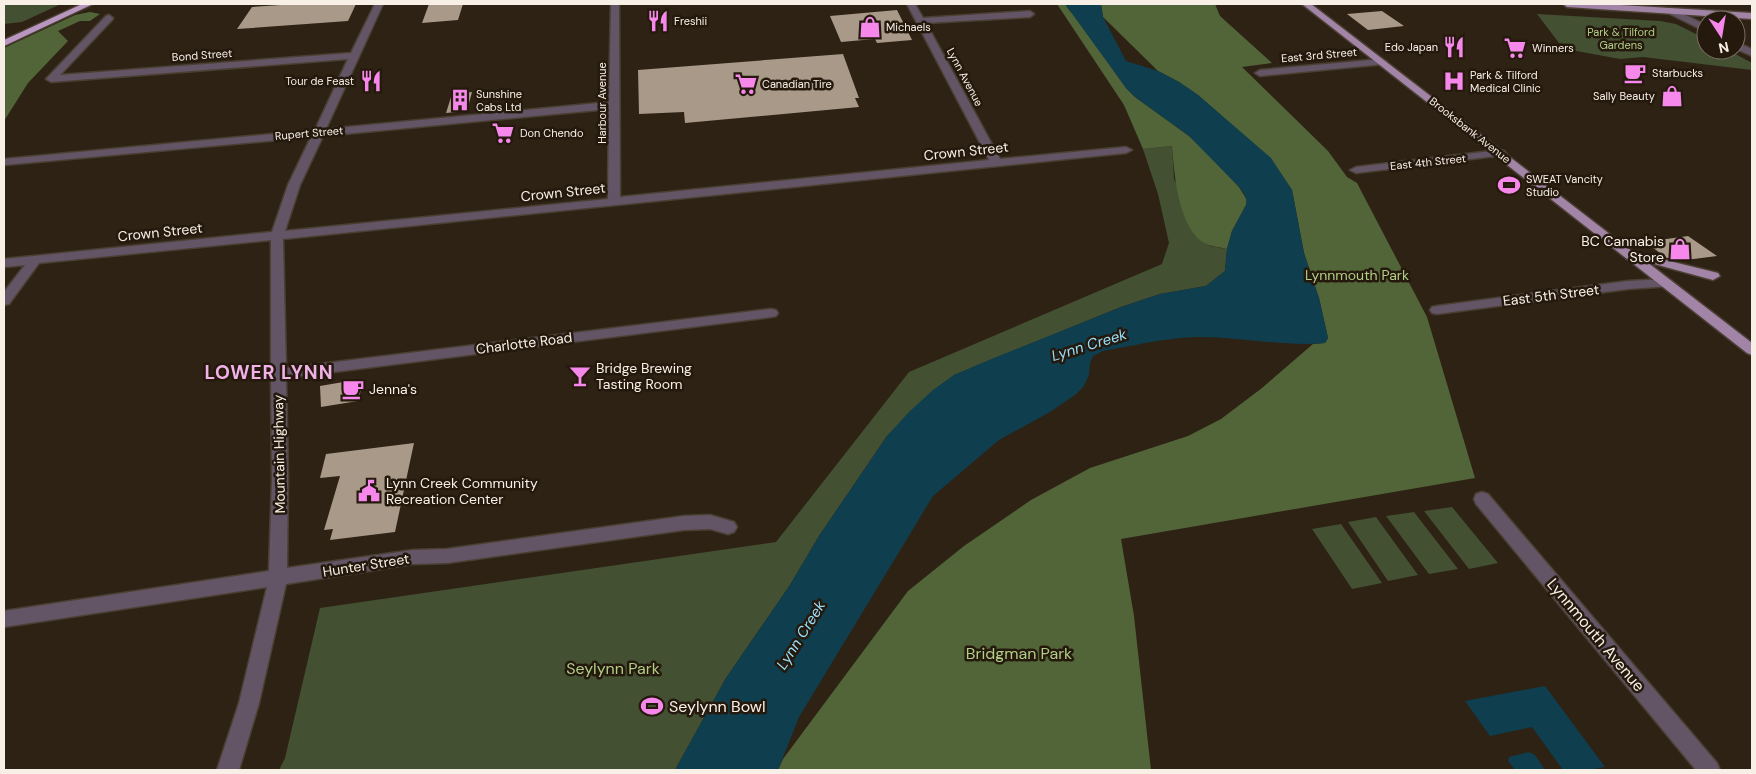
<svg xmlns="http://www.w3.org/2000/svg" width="1756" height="774" font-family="'DM Sans',sans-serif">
	<rect width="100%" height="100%" fill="#2e2215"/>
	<!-- green -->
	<path fill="#435032" d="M4,4h57l-39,18 -18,2z
		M1537,14l123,7 16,3 30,15v11h22l24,13v7l-109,-13 -23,2 -49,-9 -6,-6 -6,-1z
		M1172,146l2,33 36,67 17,3 -2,22 -19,15 -46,8 -39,13 -167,68 -67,61 -68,100 -29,49 -64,93 -51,92h-396l6,-12 35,-150 456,-66 133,-170 253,-108 7,-21 -11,-49 -15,-45z
		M1452,507l46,56 -29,6 -45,-58z
		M1414,512l44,57 -29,5 -43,-58z
		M1376,517l42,58 -30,6 -40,-59z
		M1341,524l41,59 -30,6 -40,-60z"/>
	<!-- forest -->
	<path fill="#526538" d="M1057,4h8l4,6 9,9 48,69 9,9 54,39 14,12 36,39 8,13 -1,5 -14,26 -5,18c-9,-2 -19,-3 -26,-8 -23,-18 -27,-68 -29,-95l-29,3 -19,-44z
		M1101,4h114l5,12 52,47 -30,4 86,84 19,26 10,6 70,134 48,161 -354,61 13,77 17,154h-373l5,-11 125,-168 56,-45 67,-46 59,-32 98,-32 33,-17 41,-31 51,-44 12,-1 3,-5 -9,-40 -15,-45 -12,-63 -22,-32 -72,-63 -19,-13 -21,-11 -55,-54z
		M90,12l10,2 -10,7h-10l-22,10 10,10 -40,42 -24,38v-73l71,-33z"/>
	<!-- water -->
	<path fill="#0f3e4e" d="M1065,4h36l2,13 23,44 32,10 21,11 19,13 73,63 21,32 12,63 15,45 9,40 -3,5c-44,4 -87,-7 -131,-6 -30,1 -62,9 -91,14l-10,5 -3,7 -1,12 -5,11 -9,9 -25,17 -51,28 -66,56 -134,221 -21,53h-103l51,-92 64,-93 29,-49 68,-100 22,-24 24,-22 21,-15 35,-15 132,-53 39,-13 46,-8 19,-15 2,-22 5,-18 14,-26c2,-7 -3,-13 -7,-18l-50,-51 -54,-39 -9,-9z
		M1545,686l60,81 -17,3h-25l-31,-43 -42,9 -25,-35z
		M1529,752l6,3 10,15h-30l-7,-9 1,-4z"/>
	<!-- building -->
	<path fill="#a89989" d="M296,4h60l-8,17 -111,8 15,-22z
		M429,4h34l-5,16 -36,3z
		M897,10l15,30 -35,3 -2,-4 -34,3 -11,-26z
		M1382,11l22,15 -36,4 -21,-16z
		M843,54l16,44h-4l4,9 -174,16 -1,-11 -45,2 -1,-44z
		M472,92l-5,19 -21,2 6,-19z
		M1688,236l29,20 -39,5 -6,-3h-5l-22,-16z
		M355,380l-1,3 9,-1 -5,19 -37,6 -1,-21z
		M414,443l-19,89 -65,8 3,-11 -9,1 16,-54 -20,2 6,-24z"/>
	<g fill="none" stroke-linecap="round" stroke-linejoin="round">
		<!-- minor casing -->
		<g stroke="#4a3f32" stroke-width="3">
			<path id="minor" d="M375,4h8l-57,125 283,-27 2,-98h8l1,193 369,-37 -82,-156h8l8,14 107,-7 4,3 -4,3 -104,6 74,136 126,-12 6,3 -6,3 -843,86 3,129 485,-59 5,1 2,3 -2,3 -5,1 -485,61 2,101 -1,89 126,-18 34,-1 237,-33 26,-1 24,7 3,5 -3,5 -6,2 -18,-5 -26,1 -237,33 -34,1 -127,20 -27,119 -20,67h-22l22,-67 28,-116 -263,40v-16l265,-40 3,-92 -1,-102 -1,-3 1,-3v-131l-232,23 -30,41 -5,1v-13l21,-27 -21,2v-8l268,-27 16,-47 23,-48 -307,28v-6l311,-29 33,-71 -297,23 -5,-3 60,-63 3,-1 4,3 -1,2 -52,55 291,-22zM609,109l-1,90 -323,32 15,-46 23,-49z
				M1671,8l35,17v7l-38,-19v-4z
				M1736,42l16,7v7l-16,-7z
				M1382,59l5,3 -2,2 -125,12 -5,-3 5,-3z
				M1500,150l4,1 2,2 -2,2 -148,18 -6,-3 6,-3z
				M1666,279l7,4 -2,3 -43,3 -191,25 -5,-1 -2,-3 2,-3 5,-1 191,-25z
				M1482,492l6,2 229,269 3,7h-24l-220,-266 -2,-5 2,-5z"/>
		</g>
		<!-- major casing -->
		<g stroke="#4a3f32" stroke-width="3">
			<path id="major" d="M1302,4h9l322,248 85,21 2,3 -7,4 -66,-18 105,81v12l-5,-2z
				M1563,4h41l148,9v6l-185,-12z"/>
		</g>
		<!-- highway casing -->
		<g stroke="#4a3f32" stroke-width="3">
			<path id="highway" d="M82,4h11l-89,42v-6z"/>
		</g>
		<!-- minor -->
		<use href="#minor" fill="#635565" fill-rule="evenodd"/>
		<!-- major -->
		<use href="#major" fill="#a184a6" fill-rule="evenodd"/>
		<!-- highway -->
		<use href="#highway" fill="#b996bf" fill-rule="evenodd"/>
	</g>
	<!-- icons -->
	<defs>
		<g id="restaurant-bare" transform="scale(1.725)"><path d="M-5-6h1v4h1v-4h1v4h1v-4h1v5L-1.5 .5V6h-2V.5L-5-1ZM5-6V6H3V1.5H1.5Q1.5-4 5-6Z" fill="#f788eb" stroke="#24190c" stroke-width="2.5" paint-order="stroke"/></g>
		<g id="shop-bare" transform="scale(1.725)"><path d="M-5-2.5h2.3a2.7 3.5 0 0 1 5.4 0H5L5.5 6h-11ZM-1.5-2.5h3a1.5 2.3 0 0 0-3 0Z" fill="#f788eb" stroke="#24190c" stroke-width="2.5" paint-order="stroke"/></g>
		<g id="supermarket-bare" transform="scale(1.725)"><path d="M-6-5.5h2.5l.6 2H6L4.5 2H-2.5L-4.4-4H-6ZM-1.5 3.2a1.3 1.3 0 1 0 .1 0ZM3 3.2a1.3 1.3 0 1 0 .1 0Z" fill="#f788eb" stroke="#24190c" stroke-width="2.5" paint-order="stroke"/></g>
		<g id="cafe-bare" transform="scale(1.725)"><path d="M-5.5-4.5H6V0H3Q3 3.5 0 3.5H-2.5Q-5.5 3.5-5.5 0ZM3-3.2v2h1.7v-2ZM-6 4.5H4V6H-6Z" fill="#f788eb" stroke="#24190c" stroke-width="2.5" paint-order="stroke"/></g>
		<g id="hospital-bare" transform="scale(1.725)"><path d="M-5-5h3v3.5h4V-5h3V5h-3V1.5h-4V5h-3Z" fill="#f788eb" stroke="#24190c" stroke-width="2.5" paint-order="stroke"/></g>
		<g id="building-bare" transform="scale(1.725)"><path d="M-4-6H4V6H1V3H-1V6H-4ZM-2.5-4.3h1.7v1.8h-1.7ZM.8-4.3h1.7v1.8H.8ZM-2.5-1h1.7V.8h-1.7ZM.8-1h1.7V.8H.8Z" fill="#f788eb" stroke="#24190c" stroke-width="2.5" paint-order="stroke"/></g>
		<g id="stadium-bare" transform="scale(1.725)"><path d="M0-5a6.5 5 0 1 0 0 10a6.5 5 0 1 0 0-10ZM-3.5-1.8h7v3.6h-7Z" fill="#f788eb" stroke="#24190c" stroke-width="2.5" paint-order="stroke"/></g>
		<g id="bar-bare" transform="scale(1.725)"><path d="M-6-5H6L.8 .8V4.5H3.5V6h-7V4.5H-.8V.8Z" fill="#f788eb" stroke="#24190c" stroke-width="2.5" paint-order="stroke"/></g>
		<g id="civic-bare" transform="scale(1.725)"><path d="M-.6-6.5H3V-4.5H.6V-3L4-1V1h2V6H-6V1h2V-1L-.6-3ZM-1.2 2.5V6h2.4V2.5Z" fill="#f788eb" stroke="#24190c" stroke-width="2.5" paint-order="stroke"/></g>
	</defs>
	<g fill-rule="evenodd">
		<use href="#restaurant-bare" x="658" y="21"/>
		<use href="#shop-bare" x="870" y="27"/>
		<use href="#restaurant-bare" x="1454" y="47"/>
		<use href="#supermarket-bare" x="1515" y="48"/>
		<use href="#cafe-bare" x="1635" y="73"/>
		<use href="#restaurant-bare" x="371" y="81"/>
		<use href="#hospital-bare" x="1454" y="81"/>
		<use href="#supermarket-bare" x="746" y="84"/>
		<use href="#shop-bare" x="1672" y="96"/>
		<use href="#building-bare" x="460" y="100"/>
		<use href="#supermarket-bare" x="503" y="133"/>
		<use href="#stadium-bare" x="1509" y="185"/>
		<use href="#shop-bare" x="1680" y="249"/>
		<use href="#bar-bare" x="580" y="376"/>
		<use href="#cafe-bare" x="353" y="389"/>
		<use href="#civic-bare" x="369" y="491"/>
		<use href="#stadium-bare" x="652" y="706"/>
	</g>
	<g text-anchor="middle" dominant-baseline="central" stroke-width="5" stroke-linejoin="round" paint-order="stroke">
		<!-- far-poi labels -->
		<g font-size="11" fill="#f8f0e7" stroke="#24190c" text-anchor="start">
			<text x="674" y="21">Freshii</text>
			<text x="886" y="27">Michaels</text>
			<text x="1438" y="47" text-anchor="end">Edo Japan</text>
			<text x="1532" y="48">Winners</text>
			<text x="1652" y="73">Starbucks</text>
			<text x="1470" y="75">Park &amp; Tilford<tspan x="1470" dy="13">Medical Clinic</tspan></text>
			<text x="354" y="81" text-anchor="end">Tour de Feast</text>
			<text x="762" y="84">Canadian Tire</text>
			<text x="476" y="94">Sunshine<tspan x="476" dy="13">Cabs Ltd</tspan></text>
			<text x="1655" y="96" text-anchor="end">Sally Beauty</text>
			<text x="520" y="133">Don Chendo</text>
			<text x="1526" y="179">SWEAT Vancity<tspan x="1526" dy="13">Studio</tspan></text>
		</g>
		<!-- far-park labels -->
		<g font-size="11" fill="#b0ce87" stroke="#24190c">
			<text x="1621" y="32">Park &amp; Tilford<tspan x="1621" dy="13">Gardens</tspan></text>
		</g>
		<!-- far-street labels -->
		<g font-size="11" fill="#f8f0e7" stroke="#24190c">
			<text transform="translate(202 55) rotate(-4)">Bond Street</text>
			<text transform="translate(1319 55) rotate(-5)">East 3rd Street</text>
			<text transform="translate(965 77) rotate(62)">Lynn Avenue</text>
			<text transform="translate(602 103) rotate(-90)">Harbour Avenue</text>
			<text transform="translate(1470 130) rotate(38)">Brooksbank Avenue</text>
			<text transform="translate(309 133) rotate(-5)">Rupert Street</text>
			<text transform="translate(1428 162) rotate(-6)">East 4th Street</text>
		</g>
		<!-- street labels -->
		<g font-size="14" fill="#f8f0e7" stroke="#24190c">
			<text transform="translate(966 151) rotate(-6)">Crown Street</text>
			<text transform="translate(563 192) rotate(-6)">Crown Street</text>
			<text transform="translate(160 232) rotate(-6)">Crown Street</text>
			<text transform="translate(1551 295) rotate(-7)">East 5th Street</text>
			<text transform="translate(524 343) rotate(-7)">Charlotte Road</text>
			<text transform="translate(279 454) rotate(-91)">Mountain Highway</text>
			<text transform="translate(366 565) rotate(-9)">Hunter Street</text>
		</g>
		<!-- poi labels -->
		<g font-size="14" fill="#f8f0e7" stroke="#24190c" text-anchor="start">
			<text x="1664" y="241" text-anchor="end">BC Cannabis<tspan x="1664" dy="16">Store</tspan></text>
			<text x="596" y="368">Bridge Brewing<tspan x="596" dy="16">Tasting Room</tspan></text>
			<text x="369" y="389">Jenna's</text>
			<text x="386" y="483">Lynn Creek Community<tspan x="386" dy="16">Recreation Center</tspan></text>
		</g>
		<!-- park labels -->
		<g font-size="14" fill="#b0ce87" stroke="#24190c">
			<text x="1357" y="275">Lynnmouth Park</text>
		</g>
		<!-- water labels -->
		<g font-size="15" font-style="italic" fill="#98defb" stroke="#24190c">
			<text transform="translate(1089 345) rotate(-17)">Lynn Creek</text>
			<text transform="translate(801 635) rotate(-58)">Lynn Creek</text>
		</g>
		<!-- near-street labels -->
		<g font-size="16" fill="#f8f0e7" stroke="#24190c">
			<text transform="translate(1596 635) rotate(50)">Lynnmouth Avenue</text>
		</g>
		<!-- near-park labels -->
		<g font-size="16" fill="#b0ce87" stroke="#24190c">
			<text x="1019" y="653">Bridgman Park</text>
			<text x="613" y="668">Seylynn Park</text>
		</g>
		<!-- near-poi labels -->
		<g font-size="16" fill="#f8f0e7" stroke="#24190c" text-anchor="start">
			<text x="669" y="706">Seylynn Bowl</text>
		</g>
		<!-- district labels -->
		<g font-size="19" font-weight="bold" letter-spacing="1" fill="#f1b2e8" stroke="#24190c">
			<text x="269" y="372">LOWER LYNN</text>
		</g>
	</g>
	<!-- border -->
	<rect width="1756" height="774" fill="none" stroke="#f8f0e7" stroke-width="10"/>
	<!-- north arrow -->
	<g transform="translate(1721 35) rotate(168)"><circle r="24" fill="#24190c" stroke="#796f64"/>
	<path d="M0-4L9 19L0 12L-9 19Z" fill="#f788eb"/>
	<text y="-8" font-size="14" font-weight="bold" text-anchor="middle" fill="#f8f0e7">N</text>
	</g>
</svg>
